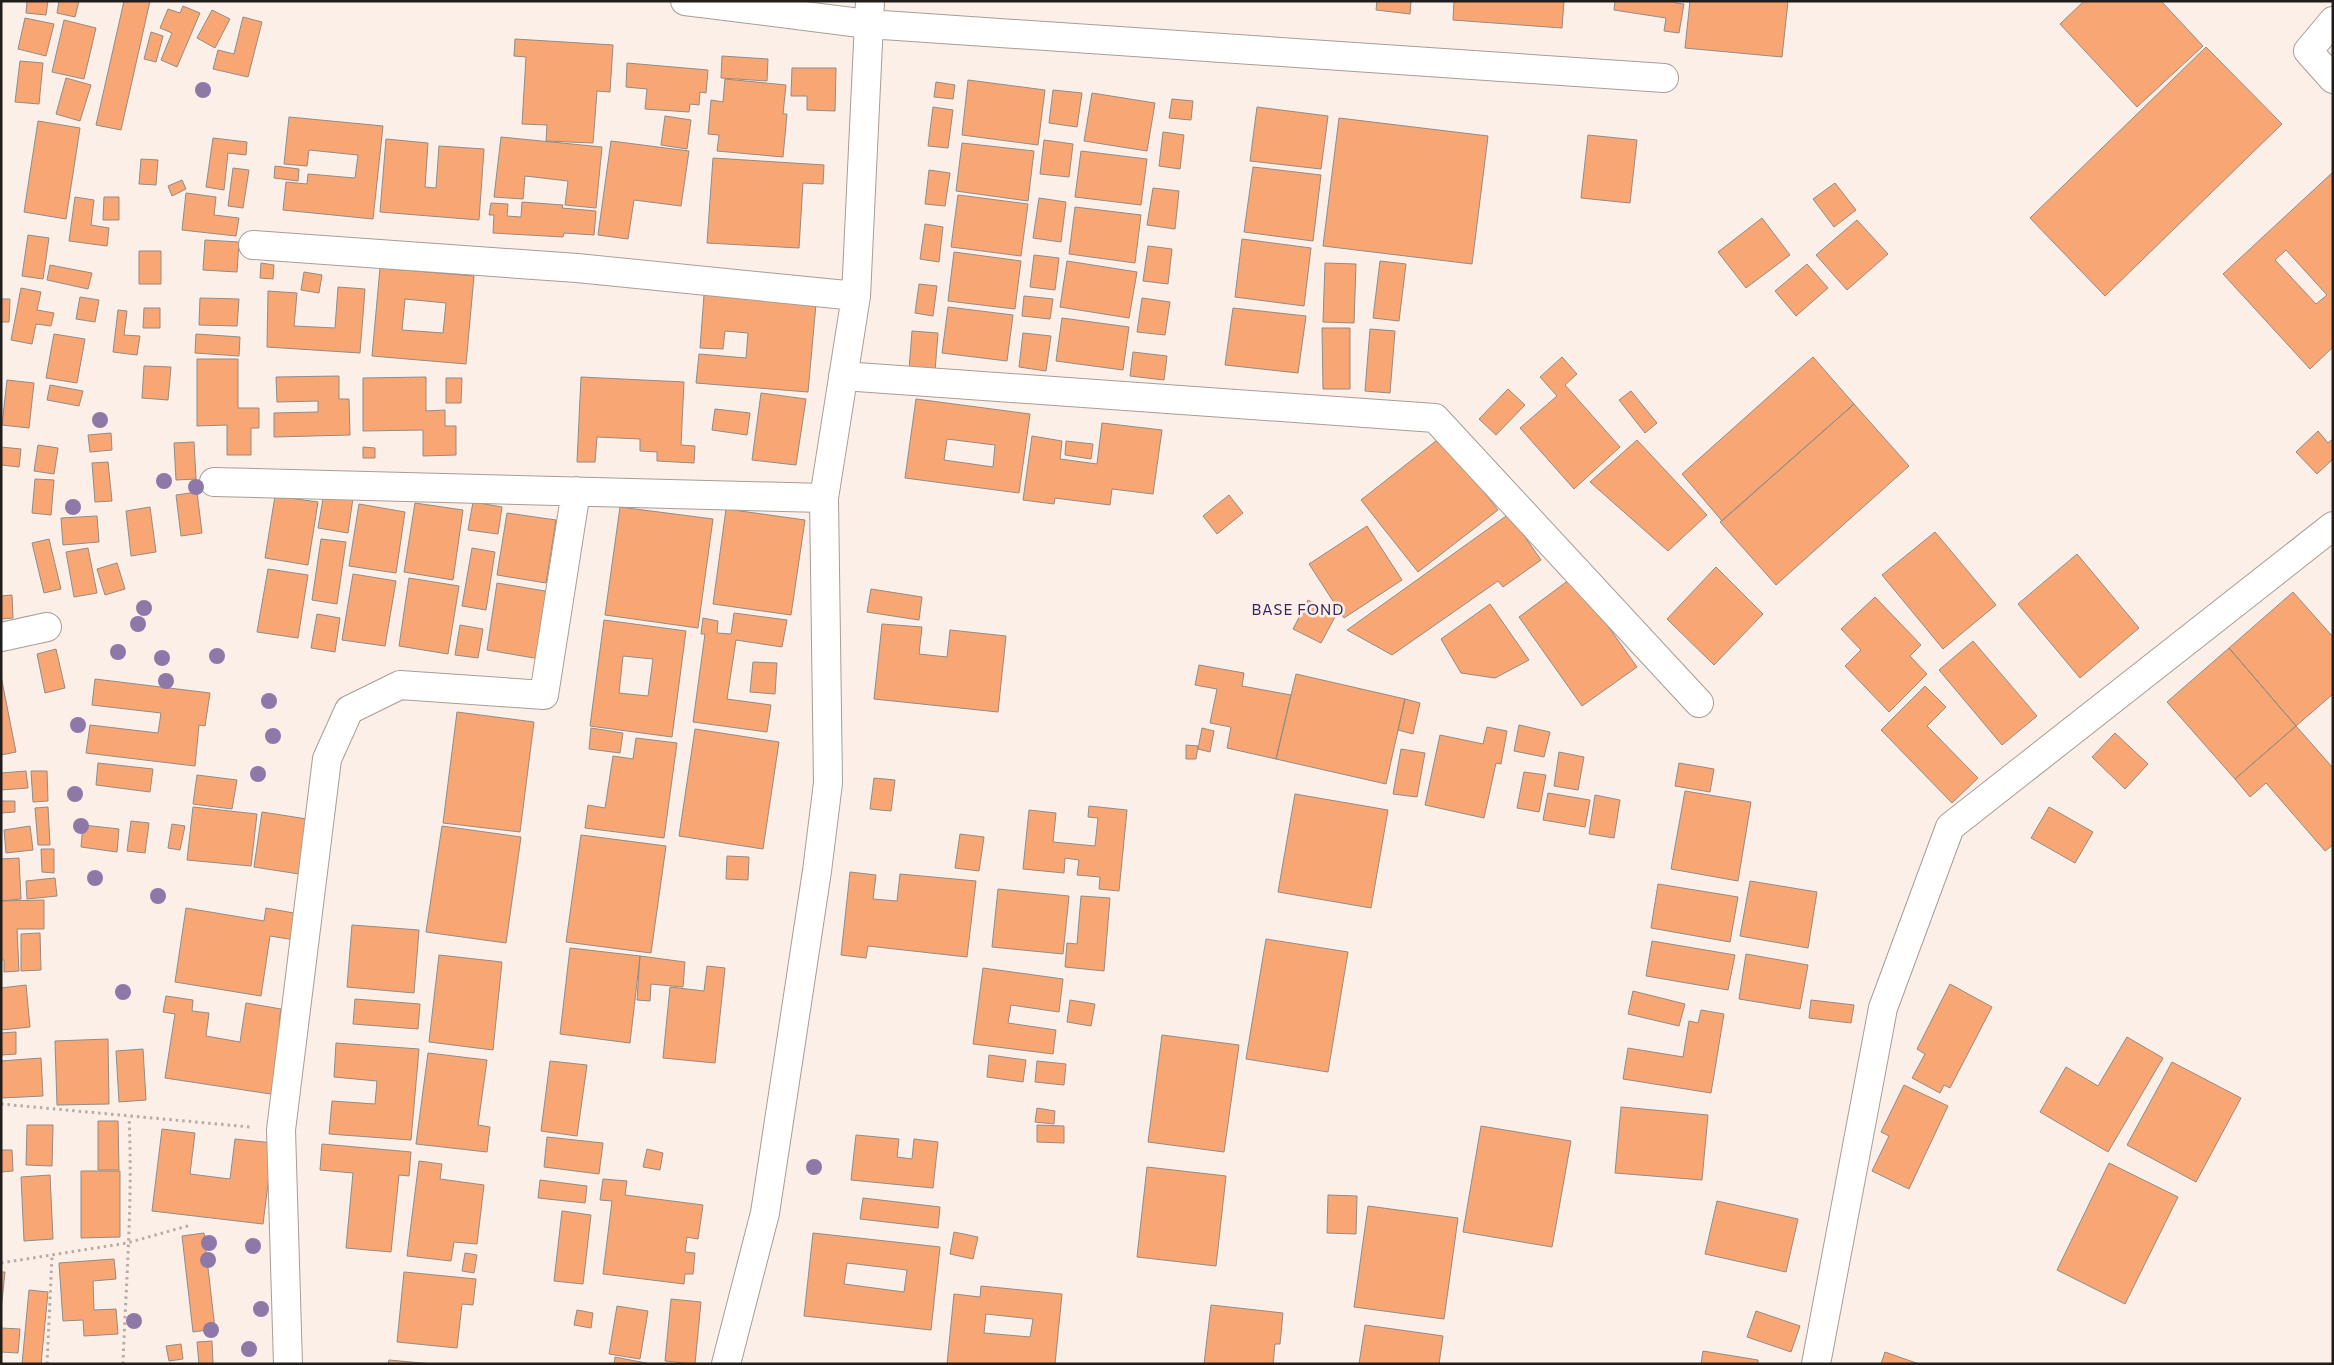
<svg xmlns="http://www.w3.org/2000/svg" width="2334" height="1365" font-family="Commissioner,sans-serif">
	<rect width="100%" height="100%" fill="#fbefe8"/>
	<!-- building -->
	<path fill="#f8a774" stroke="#958a84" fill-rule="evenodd" d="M27,1h21l-2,14 -20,-2z
		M59,1h20l-4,16 -18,-4z
		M124,1h26l-29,129 -25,-5z
		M1377,1h34l-1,13 -34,-4z
		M1454,1h110l-2,27 -109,-8z
		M1615,1h60v2l9,1 -5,29 -15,-2 2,-13 -52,-8z
		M1690,1h98l-6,56 -97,-9z
		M2084,1h77l42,45 -66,61 -77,-83z
		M183,6l17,7 -23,54 -16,-7 11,-27 -12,-5 8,-19 12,4z
		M212,10l18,9 -15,29 -18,-10z
		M243,17l19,5 -14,55 -35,-8 5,-19 16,4z
		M25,18l29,6 -8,32 -28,-7z
		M64,20l32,8 -12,51 -32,-7z
		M151,32l12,4 -7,26 -12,-3z
		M515,39l98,6 -3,47 -13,-1 -4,52 -47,-2 1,-16 -25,-1 4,-67 -12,-1z
		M2206,47l76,77 -177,172 -75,-78z
		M722,56l46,3 -1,22 -46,-3z
		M20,61l23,2 -4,41 -24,-2z
		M627,63l81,7 -2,23 -6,-1 -1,13 -9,-1 -1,8 -44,-3 2,-20 -21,-2z
		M792,68h44l-1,43 -28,-1v-14h-16z
		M66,78l25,7 -11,36 -24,-7z
		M725,79l61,6 -3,29h4l-4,43 -66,-6 2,-16 -11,-1 3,-34 12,2z
		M968,80l77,10 -7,55 -76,-10z
		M936,82l19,3 -2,14 -19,-2z
		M1053,90l29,3 -5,34 -28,-4z
		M1092,93l63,10 -8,48 -63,-10z
		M1172,99l21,2 -2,19 -22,-2z
		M933,107l20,3 -5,38 -20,-2z
		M1257,107l71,9 -7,53 -71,-8z
		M665,116l26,4 -4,29 -26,-4z
		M289,117l94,9 -10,93 -90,-9 3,-28 21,2 1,-10 47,4 3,-23 -49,-5 -2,16 -23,-2z
		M1339,118l149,18 -16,128 -149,-18z
		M38,121l42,7 -14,91 -42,-7z
		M1163,132l21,3 -4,34 -21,-3z
		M1588,135l49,5 -7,63 -49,-5z
		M501,137l101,10 -6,61 -31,-3 3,-24 -43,-5 -2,23 -29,-2z
		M213,138l34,4 -1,13 -18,-2 -4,37 -18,-3z
		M386,139l42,4 -3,44 11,1 3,-42 45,3 -5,71 -99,-8z
		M1044,140l29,4 -4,33 -29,-3z
		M611,141l78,10 -8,55 -47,-6 -6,39 -30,-4z
		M962,143l72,8 -6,50 -72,-10z
		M1081,151l66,8 -6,46 -66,-8z
		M713,158l111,7 -1,19 -20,-1 -4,65 -92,-5z
		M141,159l17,1 -2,25 -17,-1z
		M275,166l24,3 -1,12 -24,-3z
		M1253,167l68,8 -8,66 -69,-9z
		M233,168l16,2 -6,38 -15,-2z
		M929,170l21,3 -5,33 -20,-2z
		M2333,172v175l-23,22 -87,-95zM2286,250l41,45 -11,9 -41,-44z
		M182,180l4,9 -14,7 -4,-10z
		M1835,183l21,27 -22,17 -21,-28z
		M1153,188l26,3 -4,38 -28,-4z
		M186,193l30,4 -2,18 25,3 -3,18 -54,-6z
		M958,195l70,9 -7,52 -70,-9z
		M75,197l19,3 -3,25 18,3 -2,18 -38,-5z
		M104,197h15v23h-16z
		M1039,198l27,4 -5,40 -28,-4z
		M522,202l41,3 -1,3 34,3 -2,24 -30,-2 -1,4 -70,-4 1,-18h-5l2,-12 17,1 -1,12 14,1z
		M1075,207l66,8 -6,48 -66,-9z
		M1762,218l28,37 -44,33 -28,-36z
		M1857,220l31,34 -41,36 -31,-35z
		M925,224l18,3 -4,35 -19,-3z
		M28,235l21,3 -6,41 -21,-3z
		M1242,239l69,9 -7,58 -69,-9z
		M205,240l34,2 -2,30 -34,-2z
		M1148,246l24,3 -4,35 -25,-3z
		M139,251h22v33h-22z
		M954,252l67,9 -6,48 -67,-8z
		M1034,255l25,3 -4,32 -25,-3z
		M1067,261l70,11 -8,46 -69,-11z
		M1380,261l26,3 -7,57 -26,-3z
		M261,263l13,2 -1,14 -13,-1z
		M1325,263l31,1 -2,59 -31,-1z
		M1807,264l21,24 -32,28 -21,-25z
		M50,265l42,8 -4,16 -41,-9z
		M380,268l94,8 -8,88 -94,-8zM405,299l41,4 -3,30 -41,-3z
		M304,272l18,3 -3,18 -18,-3z
		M919,284l18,2 -4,30 -18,-3z
		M338,287l27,2 -5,64 -93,-6 1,-56 29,2 -3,33 41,2z
		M21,288l20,4 -4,18 17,3 -3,13 -15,-2 -4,20 -21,-4z
		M704,295l112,9 -8,88 -112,-9 3,-29 47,4 2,-25 -23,-2 -2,18 -23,-1z
		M1024,296l29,3 -3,20 -28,-3z
		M80,297l19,3 -4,22 -19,-3z
		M200,298l39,1 -2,27 -38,-1z
		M1142,298l28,4 -5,33 -28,-3z
		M1,299h9l-1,23h-8z
		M948,307l65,8 -6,46 -65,-8z
		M144,308h16v20h-17z
		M1233,308l73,8 -8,57 -73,-8z
		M118,310l9,1 -3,24 16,1 -3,19 -24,-3z
		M1062,318l67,9 -6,43 -67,-9z
		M1322,328h28v61h-27z
		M1370,329l25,2 -5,62 -25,-2z
		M912,331l26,2 -3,39 -26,-2z
		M1023,333l28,3 -5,35 -27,-4z
		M54,334l31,5 -8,44 -31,-5z
		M196,334l44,3 -1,19 -44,-3z
		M1133,352l34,4 -3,24 -34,-4z
		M1562,357l15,17 -12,11 55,62 -46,42 -54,-61 37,-32 -17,-19z
		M1813,357l41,47 -132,117 -40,-47z
		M197,359h41v49h21v20h-8v27h-24v-30l-30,1z
		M144,366l27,1 -3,33 -26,-2z
		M339,376v23h10l1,36 -76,2v-24l44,-1v-11l-41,1 -1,-25z
		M426,377v34l19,-1v16h11v29l-33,1v-26l-60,1v-53z
		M581,377l103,5 -3,63 14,1 -1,17 -37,-2v-9l-17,-1v-12l-43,-2 -2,25h-18z
		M446,378h16l-1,25h-15z
		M7,380l27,3 -5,45 -27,-3z
		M50,385l33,6 -4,15 -32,-6z
		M1508,389l17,16 -29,30 -17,-16z
		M1631,391l26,32 -12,10 -26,-33z
		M761,393l45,6 -10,66 -44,-5z
		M916,399l114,15 -11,79 -114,-15zM947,439l48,6 -2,22 -49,-7z
		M1854,404l55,62 -133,119 -56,-63z
		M715,409l35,4 -3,22 -35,-5z
		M1102,423l60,7 -9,64 -41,-5 -2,16 -55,-7 -1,6 -31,-4 9,-64 30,5 -2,18 37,5z
		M2318,431l10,12 5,-4v20l-16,15 -21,-22z
		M111,433l1,17 -22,2 -2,-17z
		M1441,437l57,73 -80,62 -57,-72z
		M1637,440l70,75 -39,36 -78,-69z
		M1066,441l27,3 -2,15 -26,-4z
		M194,442l2,37 -20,1 -2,-37z
		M38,445l20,3 -4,26 -20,-3z
		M1,447l20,2 -2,18 -18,-2z
		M363,447l12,1v10h-12z
		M108,462l4,39 -17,1 -3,-39z
		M35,479l19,1 -3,35 -19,-2z
		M197,492l5,41 -21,3 -5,-41z
		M324,493l29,5 -5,35 -30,-5z
		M1229,495l14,18 -26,21 -14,-18z
		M275,496l43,6 -10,63 -43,-7z
		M473,502l29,5 -4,27 -30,-4z
		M415,503l48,7 -10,70 -49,-8z
		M359,504l46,8 -9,61 -47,-7z
		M150,507l6,45 -25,4 -5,-45z
		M620,507l93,12 -15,109 -93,-13z
		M726,509l79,11 -14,95 -78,-11z
		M507,513l49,7 -10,63 -49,-8z
		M1509,514l32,46 -38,27 -5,-6 -106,74 -45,-25z
		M97,516l2,26 -36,3 -2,-27z
		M1367,526l35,54 -58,38 -35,-54z
		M1935,532l61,73 -53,44 -61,-74z
		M49,539l12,50 -17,4 -12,-50z
		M321,539l25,3 -9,62 -25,-4z
		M88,548l9,45 -23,4 -8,-45z
		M472,548l23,4 -9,58 -24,-4z
		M2077,554l62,74 -59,50 -62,-74z
		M117,563l8,26 -20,6 -8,-26z
		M1716,567l47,47 -49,51 -47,-46z
		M268,569l40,6 -10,63 -41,-6z
		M353,574l43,7 -11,65 -43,-6z
		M1573,577l64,90 -55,39 -63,-89z
		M409,578l50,8 -11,68 -49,-8z
		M497,583l54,9 -11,67 -53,-9z
		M871,589l51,8 -3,23 -52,-8z
		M2293,592l40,45v57l-37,32 -67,-78z
		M12,595l1,23 -12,1v-23z
		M1875,597l46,48 -11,11 17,18 -38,38 -44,-46 16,-16 -20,-21z
		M1308,600l28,15 -15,28 -28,-14z
		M1490,604l39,56 -34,18 -34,-5 -20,-34z
		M734,613l53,7 -5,27 -46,-7 -9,59 44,6 -4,27 -74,-10 12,-88h-4l2,-16 15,3 -1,12 14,1z
		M317,614l23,4 -5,34 -24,-4z
		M604,620l82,11 -14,106 -82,-11zM623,656l30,3 -5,37 -29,-3z
		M882,624l40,3 -3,27 28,3 3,-27 56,6 -8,76 -124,-13z
		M460,625l23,4 -5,29 -23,-3z
		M1973,641l64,75 -35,29 -63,-75z
		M2229,648l67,78 -61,53 -68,-77z
		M56,649l9,39 -20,5 -8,-39z
		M753,662l24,1 -2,31 -25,-2z
		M1199,665l45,8 -2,13 49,9 -15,64 -49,-11 4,-21 -21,-4 7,-34 -22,-4z
		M1296,674l109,25 -19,85 -110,-25z
		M1,676l15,76 -15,3z
		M95,679l115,14 -5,33 -6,-1 -4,41 -109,-13 4,-28 68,8 3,-20 -69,-8z
		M1925,686l21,21 -19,19 51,52 -26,25 -71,-73z
		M1405,699l15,4 -7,31 -15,-4z
		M457,712l77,10 -14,110 -77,-9z
		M1519,725l31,7 -6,25 -30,-6z
		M2296,726l37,42v77l-8,6 -59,-68 -16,14 -15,-18z
		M1487,727l20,4 -6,33 -5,-1 -12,55 -59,-13 15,-70 43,9z
		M591,728l32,5 -3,20 -31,-4z
		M1202,728l12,3 -4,21 -12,-3z
		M695,729l84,13 -16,107 -84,-13z
		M2115,733l33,31 -23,25 -33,-32z
		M636,738l41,5 -13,95 -79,-10 3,-23 17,3 8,-52 20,3z
		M1186,745l12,1 -2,13h-10z
		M1401,749l24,4 -8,44 -24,-3z
		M1559,752l25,5 -6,33 -24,-4z
		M98,763l55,6 -3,23 -54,-7z
		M1679,763l35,6 -4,23 -35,-6z
		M26,771l2,17 -27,2v-17z
		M31,771h16l1,30 -15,1z
		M1524,772l22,3 -7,37 -22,-4z
		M197,775l40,5 -5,29 -39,-5z
		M874,778l21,2 -4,31 -21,-2z
		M1685,791l66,11 -13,79 -67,-12z
		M1548,793l42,7 -5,27 -42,-7z
		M1295,794l93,16 -17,98 -93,-16z
		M1595,795l25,5 -6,38 -25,-4z
		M1,801h14v11l-14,1z
		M1089,806l38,4 -8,81 -20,-2 1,-12 -23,-2 2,-15 -14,-2 -1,15 -41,-4 6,-59 27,3 -3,29 42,4 3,-28 -10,-1z
		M48,807l2,38h-12l-3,-37z
		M193,807l64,7 -6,52 -64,-6z
		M2049,807l44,25 -18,31 -44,-25z
		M262,812l45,7 -8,55 -45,-7z
		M131,821l18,2 -4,30 -18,-2z
		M172,824l13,2 -5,24 -12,-2z
		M83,825l36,4 -2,23 -36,-5z
		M30,826l3,24 -27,3 -2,-23z
		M442,826l79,11 -15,106 -80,-11z
		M960,834l24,3 -5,34 -24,-3z
		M581,835l85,11 -15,107 -85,-11z
		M41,849h13v24l-12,-1z
		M727,856l22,1 -1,23 -22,-1z
		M19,858l2,41 -20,2v-42z
		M850,872l26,3 -3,24 24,2 3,-27 76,7 -9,76 -99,-11 -2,12 -25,-3z
		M55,878l2,18 -30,3 -1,-18z
		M1750,881l67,11 -9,56 -68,-12z
		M1658,884l80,13 -8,45 -79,-14z
		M998,889l71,7 -6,58 -71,-7z
		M1081,896l29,2 -6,73 -39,-4 2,-24 10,1z
		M44,900v29h-27l2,42 -15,1v-12h-3v-59z
		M186,908l78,13 2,-13 33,6 -4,26 -25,-4 -9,60 -86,-14z
		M352,925l67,5 -5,63 -67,-6z
		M40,933l1,37 -20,1v-37z
		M1266,939l82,13 -20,120 -82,-13z
		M1652,941l83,14 -7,35 -82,-14z
		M570,948l70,8 -10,87 -70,-9z
		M1746,954l62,11 -8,44 -61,-10z
		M439,955l63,7 -9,88 -64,-8z
		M640,956l45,6 -2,25 -32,-3 -1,17 -13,-1z
		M707,966l18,2 -10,95 -52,-5 7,-71 34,4z
		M983,968l80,11 -4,33 -48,-7 -3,18 48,7 -3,24 -80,-10z
		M1950,984l42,23 -42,81 -6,-3 -4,8 -28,-15 13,-24 -8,-5z
		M26,985l4,42 -29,3v-42z
		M1633,991l52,13 -6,22 -51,-12z
		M166,996l27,4 -1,11 17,2 -3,23 34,6 6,-39 35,6 -2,13 9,1 -11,72 -112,-17 10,-64 -12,-2z
		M355,999l65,5 -2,25 -65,-5z
		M1070,1000l25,4 -4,22 -24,-4z
		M1811,1000l43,5 -3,18 -42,-5z
		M1701,1010l23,4 -13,79 -88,-14 5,-31 55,9 6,-36 9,2z
		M16,1032v22l-14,1 -1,-22z
		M1162,1035l77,10 -15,107 -76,-10z
		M2127,1037l36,21 -55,94 -68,-40 26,-45 32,19z
		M108,1039l1,65 -52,1 -2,-64z
		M336,1043l83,6 -8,91 -82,-6 3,-33 43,3 2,-23 -43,-4z
		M143,1049l3,51 -27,2 -3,-51z
		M428,1053l59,7 -9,65 12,2 -3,25 -71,-8z
		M989,1055l37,5 -3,22 -36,-5z
		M41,1058l2,38 -42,2v-37z
		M550,1061l37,4 -10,71 -36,-5z
		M1037,1061l29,3 -2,21 -29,-3z
		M2172,1062l69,36 -45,84 -69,-37z
		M1904,1085l44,21 -39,83 -37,-18 17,-35 -8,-4z
		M1621,1107l87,8 -6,65 -87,-7z
		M1037,1108l18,3 -1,13 -19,-2z
		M98,1121h20l1,49h-21z
		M27,1125h26l-1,41 -26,-1z
		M1037,1125l27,1v17l-27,-1z
		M1481,1126l90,15 -19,106 -89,-15z
		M162,1129l33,4 -5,41 40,5 5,-40 38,4 -10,81 -111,-13z
		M856,1135l43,4 -2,18 15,2 2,-20 24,3 -5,46 -82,-8z
		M547,1137l56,6 -4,31 -55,-7z
		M322,1144l89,8 -2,24 -10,-1 -8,77 -45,-4 7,-75 -33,-3z
		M647,1149l16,4 -3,17 -17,-3z
		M1,1150h11l1,21 -12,1z
		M419,1161l23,3 -2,15 44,6 -7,59 -23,-2 -3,19 -44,-5z
		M2109,1163l69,34 -53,107 -68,-34z
		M1147,1167l79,9 -10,90 -79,-9z
		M81,1171h39v66l-39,1z
		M50,1175l3,64 -29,2 -3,-64z
		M603,1179l24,2 -2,14 78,10 -5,34 -11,-2 -2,15 10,1 -2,21h-8l-1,10 -81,-10 9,-73 -12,-1z
		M540,1180l47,6 -2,17 -47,-5z
		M1328,1195l29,1 -1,38 -29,-1z
		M863,1198l77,9 -2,21 -78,-9z
		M1717,1201l81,18 -12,53 -81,-18z
		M1368,1206l90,12 -14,101 -90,-12z
		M562,1211l29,4 -8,69 -29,-3z
		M954,1232l24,5 -5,22 -23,-5z
		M204,1233l11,96 -22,3 -11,-96z
		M813,1233l127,14 -9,83 -127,-14zM847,1263l60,7 -3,22 -60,-8z
		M465,1253l12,2 -3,18 -12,-2z
		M114,1259l2,20 -23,2 1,29 22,-1 2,25 -34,2 -1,-16 -20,1 -4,-58z
		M1,1272h4l-4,39z
		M404,1272l72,7 -3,26 -11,-1 -5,44 -60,-6z
		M981,1286l81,8 -7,70h-108l7,-70 26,3zM986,1314l47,5 -3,18 -46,-4z
		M29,1290l19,2 -7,72h-19z
		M671,1299l30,3 -6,62 -30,-3z
		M1211,1305l72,8 -3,31h-5l-2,20h-69z
		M617,1306l31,5 -8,48 -31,-5z
		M577,1310l16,3 -2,15 -17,-3z
		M1756,1311l44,15 -9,26 -44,-15z
		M1365,1325l78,11 -4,28h-80z
		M1,1328l19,1 -2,24 -17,-1z
		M212,1341l1,23h-14l-2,-22z
		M181,1344l2,15 -14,2 -3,-15z
		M1703,1351l55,9v4h-57z
		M1885,1352l34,12h-38z
		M615,1357l36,7h-37z
		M389,1360l44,4h-45z"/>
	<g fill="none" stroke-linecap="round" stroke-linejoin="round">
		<!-- minor casing -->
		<g stroke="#a89d96" stroke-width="30">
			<path id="minor" d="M685,1l183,23 796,54
				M2333,21l-25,30 25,28
				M253,245l324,23 279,28
				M843,376l592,42 264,285
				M214,482l610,16
				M1,637l46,-10
				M288,1364l-7,-234 46,-371 22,-49 51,-25 144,10 32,-204
				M726,1364l39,-151 52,-342 11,-88 -4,-285 32,-202 14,-295
				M1816,1364l67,-356 67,-181 383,-301"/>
		</g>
		<!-- path -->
		<path stroke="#b6ada7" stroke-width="3" stroke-dasharray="2.5 4" stroke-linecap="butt" d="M1,1104l249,23
			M1,1263l126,-20 64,-18
			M47,1364l5,-108
			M123,1364c3,-83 10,-165 6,-247"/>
		<!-- minor -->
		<use href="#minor" stroke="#fff" stroke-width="28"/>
	</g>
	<!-- trees -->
	<g fill="#8e78a8">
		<circle cx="203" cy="90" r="8"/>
		<circle cx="100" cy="420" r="8"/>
		<circle cx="164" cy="481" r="8"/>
		<circle cx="196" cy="487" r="8"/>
		<circle cx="73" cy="507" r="8"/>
		<circle cx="144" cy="608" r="8"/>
		<circle cx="138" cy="624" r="8"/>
		<circle cx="118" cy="652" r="8"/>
		<circle cx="217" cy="656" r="8"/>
		<circle cx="162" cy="658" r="8"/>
		<circle cx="166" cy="681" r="8"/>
		<circle cx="269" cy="701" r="8"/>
		<circle cx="78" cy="725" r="8"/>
		<circle cx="273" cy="736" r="8"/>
		<circle cx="258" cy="774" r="8"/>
		<circle cx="75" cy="794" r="8"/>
		<circle cx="81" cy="826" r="8"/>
		<circle cx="95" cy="878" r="8"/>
		<circle cx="158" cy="896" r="8"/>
		<circle cx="123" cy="992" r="8"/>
		<circle cx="814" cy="1167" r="8"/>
		<circle cx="209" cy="1243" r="8"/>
		<circle cx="253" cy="1246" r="8"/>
		<circle cx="208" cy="1260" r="8"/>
		<circle cx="261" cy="1309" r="8"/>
		<circle cx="134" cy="1321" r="8"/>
		<circle cx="211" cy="1330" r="8"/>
		<circle cx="249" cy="1349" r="8"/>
	</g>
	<g text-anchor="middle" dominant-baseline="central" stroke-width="5" stroke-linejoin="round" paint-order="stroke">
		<!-- quarter labels -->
		<g font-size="15" letter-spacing="1" fill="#342762" stroke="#fbefe8">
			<text x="1298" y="609">BASE FOND</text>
		</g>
	</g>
	<!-- border -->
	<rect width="2334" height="1365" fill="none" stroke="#211d1a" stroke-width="5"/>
</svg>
